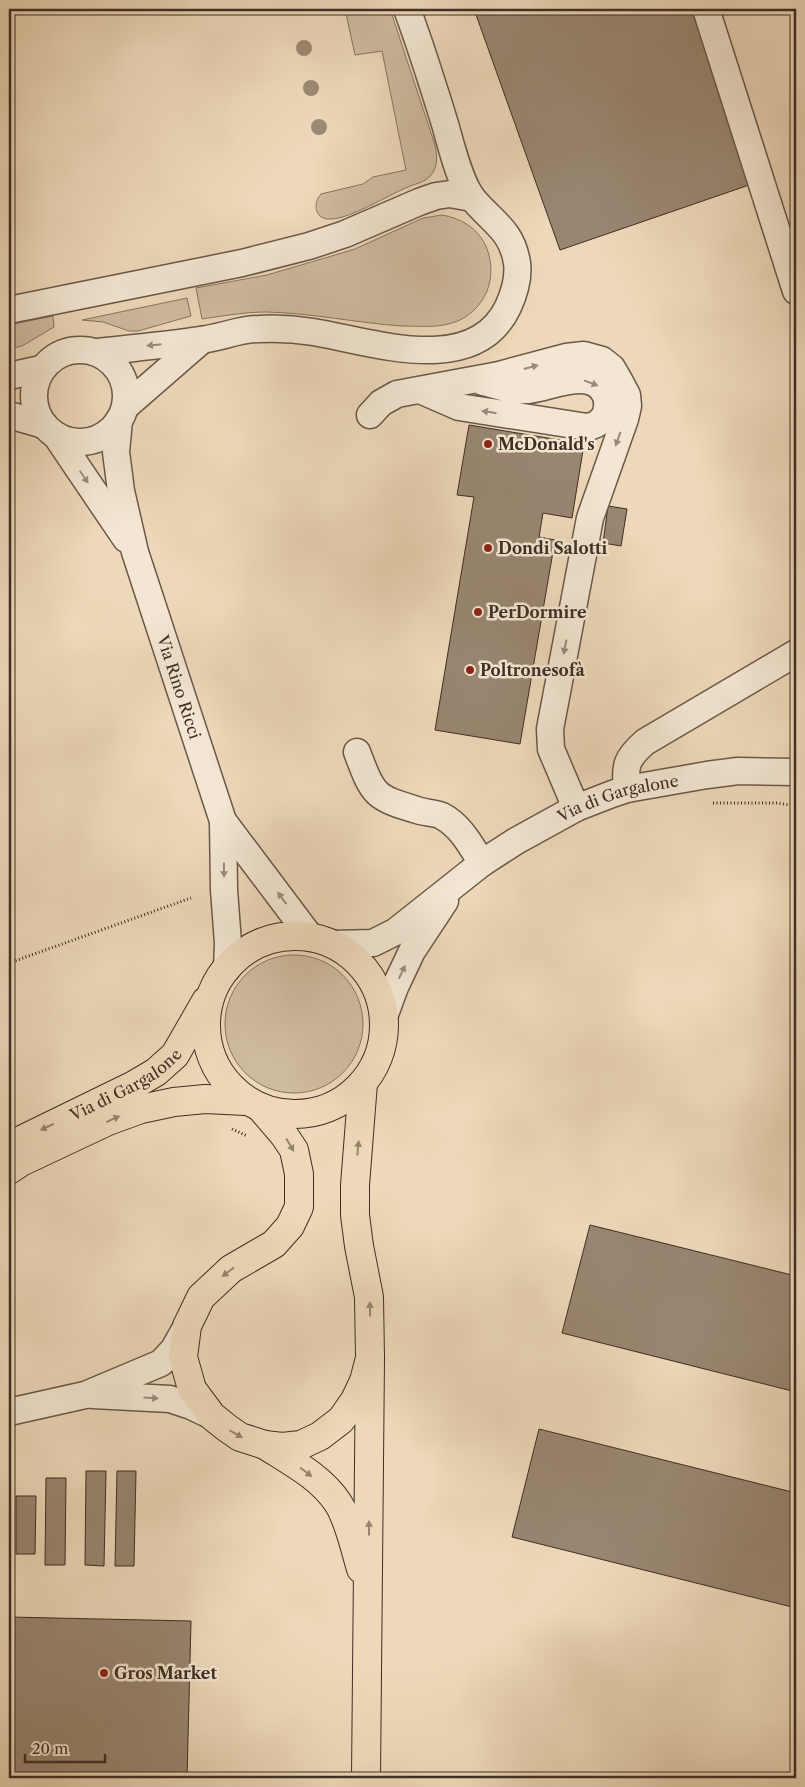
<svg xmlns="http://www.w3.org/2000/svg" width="805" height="1787" font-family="'Libre Caslon Text',serif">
	<rect width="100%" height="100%" fill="#edd8b9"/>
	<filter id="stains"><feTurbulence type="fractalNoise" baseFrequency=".004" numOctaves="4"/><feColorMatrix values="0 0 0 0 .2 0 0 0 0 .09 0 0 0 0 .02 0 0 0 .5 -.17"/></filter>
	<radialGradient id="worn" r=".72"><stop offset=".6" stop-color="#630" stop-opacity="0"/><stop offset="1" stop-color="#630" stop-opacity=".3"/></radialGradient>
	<!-- green -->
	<path fill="#cfbba0" stroke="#867462" d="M345,9h45l44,133c3,11 5,23 -3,33 -6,8 -15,8 -23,12 -20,8 -59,33 -79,32 -15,0 -16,-17 -8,-25l42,-10 10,-7 33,-7 -24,-119 -27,4z
		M442,215c18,3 34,12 43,29 7,15 8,32 2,47 -6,15 -20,28 -35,32 -16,5 -34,3 -50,3 -45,-3 -90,-13 -136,-14 -21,0 -43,4 -64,7l-6,-31 71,-13 58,-17 30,-9 68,-31z
		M187,298l4,18 -53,15h-9l-26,-9 -21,-2z
		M53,316l1,11 -32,19 -13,3v-24z
		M225 1024a69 69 0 1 1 138 0a69 69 0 1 1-138 0Z"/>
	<!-- building -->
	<path fill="#998671" stroke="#3e2e24" d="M474,9h221l60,174 -195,67z
		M469,425l115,19 -12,74 -29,-5 -4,24 16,3 -35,204 -85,-14 39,-233 -17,-2z
		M608,506l19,3 -6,37 -18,-3z
		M590,1225l206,51v116l-234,-59z
		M539,1429l257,64v115l-284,-71z
		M86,1471h20l-2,95 -19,-1z
		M117,1471h19l-2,95h-19z
		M46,1478h20l-1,87h-20z
		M16,1496h20l-1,58h-19z
		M9,1617l182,4 -4,157h-178z"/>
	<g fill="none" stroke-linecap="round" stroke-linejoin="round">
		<!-- minor casing -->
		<g stroke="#6a5849" stroke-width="29">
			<g id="minor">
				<path d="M706,9l90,282"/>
				<path d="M9,310l233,-47 67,-17 36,-12 74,-32 17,-6 14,-2 22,4"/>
				<circle cx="80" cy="396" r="46"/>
				<path d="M98,352c34,-4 68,-7 102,-12 20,-2 39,-11 59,-11 18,-1 36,0 54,3 57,9 161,47 195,-25 6,-13 11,-29 9,-44 -5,-33 -25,-41 -44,-64 -13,-16 -22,-54 -28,-75 -12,-39 -24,-77 -38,-115"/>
				<path d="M9,376l32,-7"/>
				<path d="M420,390l39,17 128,20c26,-3 27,-39 2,-46 -17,-5 -43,7 -61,9 -14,2 -31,-5 -45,-8"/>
				<path d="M125,407l77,-67"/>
				<path d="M9,415l35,10"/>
				<path d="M370,415l11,-12 16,-9 102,-19 67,-18 18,-2 18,5 10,8 7,12 8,15 1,11 -3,13 -35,99 -40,211 1,20 25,59"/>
				<path id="s1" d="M119,420l-3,32 5,39 14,61 88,269 1,69 4,53 -1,26"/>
				<path d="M57,437l69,102"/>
				<path d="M357,752c17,45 17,45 63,59 7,2 16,2 22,5 19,10 29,30 40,47"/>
				<path d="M627,789c-3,-24 0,-31 18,-47l151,-89"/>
				<path d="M223,821l88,117"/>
				<path id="s2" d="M332,944l41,-1 22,-11 87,-69 34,-22 60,-33 36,-14 15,-5 80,-14 31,-4 58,1"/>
				<path d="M384,1017l11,-30 17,-36 33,-50"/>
				<path d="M93,1395l77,4 21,7 21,10"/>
				<path d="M9,1412l76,-17 76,-32 13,-14 13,-23"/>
			</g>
		</g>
		<!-- major casing -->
		<g stroke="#3e2e24" stroke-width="30">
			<g id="major">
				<circle cx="295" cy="1025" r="89"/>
				<path d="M260,1107l24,28 10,15 5,24v33l-9,19 -16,18 -43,25 -30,28 -14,29 -4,31 9,32 20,27 15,12 13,9 25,8 17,2 19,-2 19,-9 21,-16 14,-20 9,-19 6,-23 -1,-61 -10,-51 -4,-31v-30l8,-102"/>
				<path id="s3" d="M9,1146l125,-61 22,-13 19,-17 31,-54"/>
				<path d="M9,1170l12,-8 87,-41 33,-12 33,-7 31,-3 41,2"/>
			</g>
		</g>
		<!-- highway casing -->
		<g stroke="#3e2e24" stroke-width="30">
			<path id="highway" d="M265,1445c25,16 56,32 73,58 11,17 17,46 23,66
				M366,1778l4,-420"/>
		</g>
		<!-- path -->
		<path stroke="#3e2e24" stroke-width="3" stroke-dasharray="1 2.5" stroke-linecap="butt" d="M713,803h64l19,3
			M9,963l182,-65
			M232,1129l15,7"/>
		<!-- minor -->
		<use href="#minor" stroke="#f3e6d2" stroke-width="26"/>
		<!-- major -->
		<use href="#major" stroke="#edd8b9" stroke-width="28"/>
		<!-- highway -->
		<use href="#highway" stroke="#edd8b9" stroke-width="28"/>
	</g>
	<!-- trees -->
	<g fill="#9d8a75">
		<circle cx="304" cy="48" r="8"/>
		<circle cx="311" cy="88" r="8"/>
		<circle cx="319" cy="127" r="8"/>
	</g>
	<!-- one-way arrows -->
	<defs><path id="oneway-solid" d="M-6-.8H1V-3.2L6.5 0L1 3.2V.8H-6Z" transform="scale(1.25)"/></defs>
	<g fill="#988a7b">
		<use href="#oneway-solid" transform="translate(154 345) rotate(174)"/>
		<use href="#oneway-solid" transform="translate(531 367) rotate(-15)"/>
		<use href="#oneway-solid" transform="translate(591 383) rotate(21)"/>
		<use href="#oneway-solid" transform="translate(489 412) rotate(-171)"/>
		<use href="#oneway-solid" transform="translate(618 439) rotate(110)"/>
		<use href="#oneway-solid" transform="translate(84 477) rotate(56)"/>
		<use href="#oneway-solid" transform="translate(565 647) rotate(101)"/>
		<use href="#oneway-solid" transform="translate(224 870) rotate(89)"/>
		<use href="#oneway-solid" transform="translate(282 898) rotate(-126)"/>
		<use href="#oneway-solid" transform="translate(402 972) rotate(-65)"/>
		<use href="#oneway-solid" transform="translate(151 1398) rotate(4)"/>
	</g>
	<g fill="#96836e">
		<use href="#oneway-solid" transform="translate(113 1119) rotate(-24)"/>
		<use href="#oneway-solid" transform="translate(47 1127) rotate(155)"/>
		<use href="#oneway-solid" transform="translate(290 1145) rotate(60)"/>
		<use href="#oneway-solid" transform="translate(358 1148) rotate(-85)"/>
		<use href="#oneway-solid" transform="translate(228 1272) rotate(143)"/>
		<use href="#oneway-solid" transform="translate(370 1309) rotate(-91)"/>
		<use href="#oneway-solid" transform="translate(236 1434) rotate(30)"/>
		<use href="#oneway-solid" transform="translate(306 1472) rotate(37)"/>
		<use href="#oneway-solid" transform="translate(369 1528) rotate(-90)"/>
	</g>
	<!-- markers -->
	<g fill="#8f2418" stroke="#f3e6d2" stroke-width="2">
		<circle cx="488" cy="444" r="5"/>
		<circle cx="488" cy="548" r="5"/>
		<circle cx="478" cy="612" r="5"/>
		<circle cx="470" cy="670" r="5"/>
		<circle cx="104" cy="1673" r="5"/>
	</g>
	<g text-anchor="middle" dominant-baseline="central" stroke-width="5" stroke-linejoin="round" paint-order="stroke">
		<!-- poi labels -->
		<g font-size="16" font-weight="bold" fill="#3e2e24" stroke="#f3e6d2" text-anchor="start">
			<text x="498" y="444">McDonald's</text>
			<text x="498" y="548">Dondi Salotti</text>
			<text x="488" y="612">PerDormire</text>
			<text x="480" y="670">Poltronesofà</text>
			<text x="114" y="1673">Gros Market</text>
		</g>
		<!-- street labels -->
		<g font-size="16" fill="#3e2e24" stroke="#f3e6d2">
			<text stroke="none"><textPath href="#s1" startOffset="276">Via Rino Ricci</textPath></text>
			<text stroke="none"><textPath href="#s2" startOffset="329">Via di Gargalone</textPath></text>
			<text stroke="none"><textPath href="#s3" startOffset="132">Via di Gargalone</textPath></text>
		</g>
	</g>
	<!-- margin -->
	<rect width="805" height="1787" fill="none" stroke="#edd8b9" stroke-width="30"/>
	<rect x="10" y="10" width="785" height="1767" fill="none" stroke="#3e2e24" stroke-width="2.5"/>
	<rect x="15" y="15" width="775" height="1757" fill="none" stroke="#3e2e24"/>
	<!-- scale -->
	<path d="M25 1754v8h80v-8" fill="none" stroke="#3e2e24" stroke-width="2.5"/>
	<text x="32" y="1754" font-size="15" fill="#3e2e24" stroke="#f3e6d2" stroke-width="4" paint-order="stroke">20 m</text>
	<rect width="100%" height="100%" filter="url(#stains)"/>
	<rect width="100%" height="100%" fill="url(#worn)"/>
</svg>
